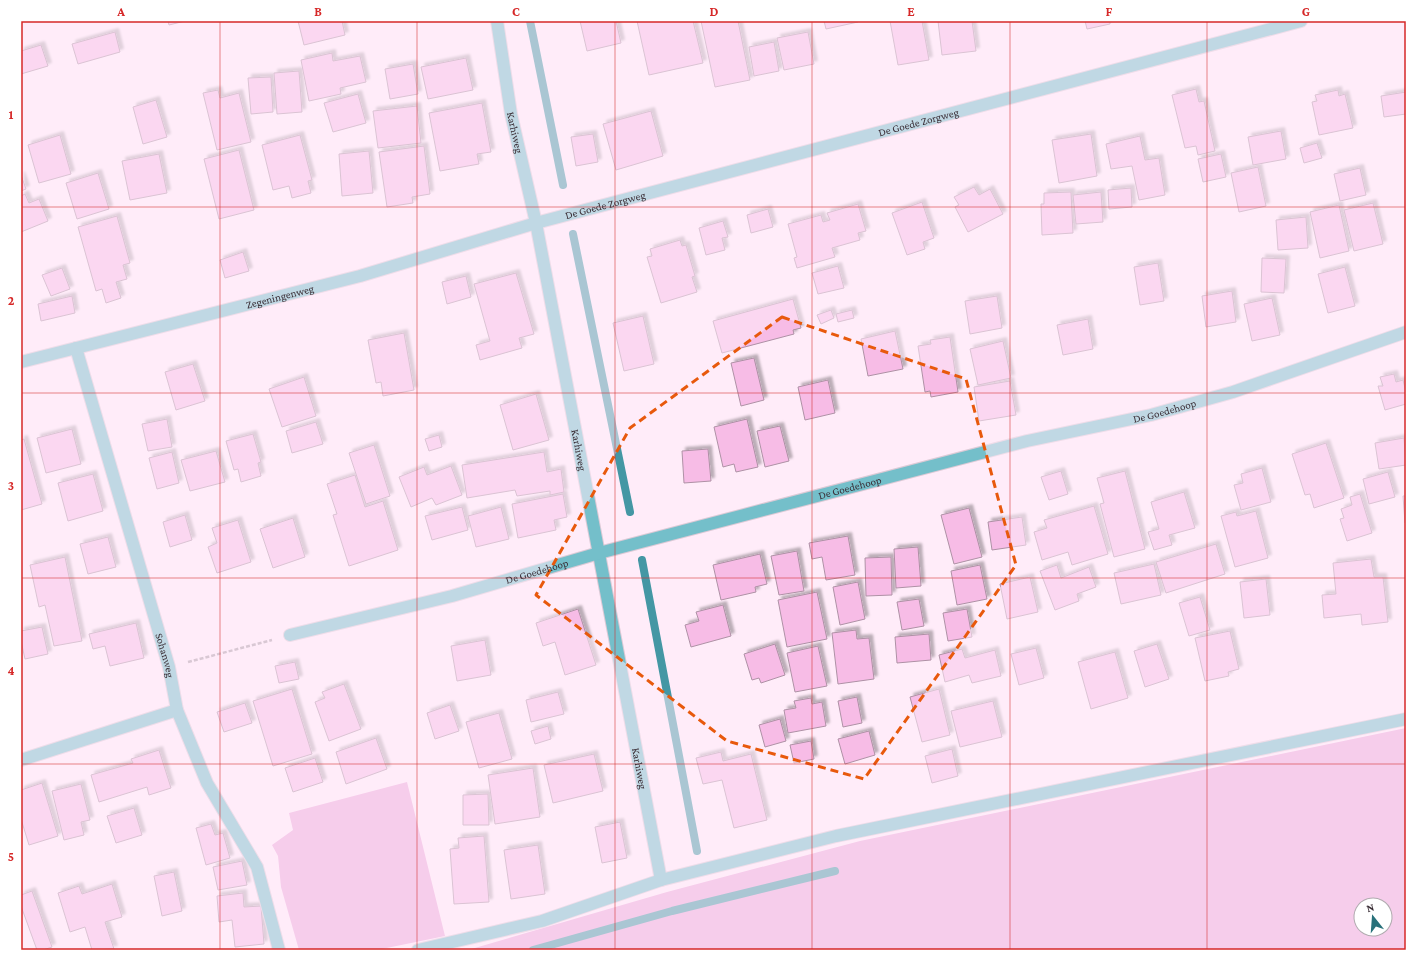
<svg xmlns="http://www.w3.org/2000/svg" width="1427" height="971" font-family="'Crimson Pro',serif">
	<defs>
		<filter id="shadow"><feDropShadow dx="3.5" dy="-3.5" stdDeviation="1" flood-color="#0004"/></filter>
	</defs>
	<rect width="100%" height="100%" fill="#ffecf9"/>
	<!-- green -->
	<path fill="#eca6d9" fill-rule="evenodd" d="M1406,728v222h-938l199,-58 193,-51zM1361,905h24v24h-24z
		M407,782l38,154 -68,14h-78l-18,-63 -3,-31 -6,-11 21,-15 -4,-17z"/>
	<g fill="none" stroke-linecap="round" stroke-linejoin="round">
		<!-- stream -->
		<path stroke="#4497a4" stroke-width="8" d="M530,21l33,164
			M573,234l57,278
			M642,560l55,291
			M533,950l139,-39 163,-40"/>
	</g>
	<!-- building -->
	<path fill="#f7bce6" stroke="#ae91a5" filter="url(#shadow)" d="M168,21h17l-16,4z
		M298,21h44l3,14 -41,10z
		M580,21h36l5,22 -34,8z
		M637,21h56l10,42 -54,12z
		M701,21h37l12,59 -35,7z
		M824,21h34v1l-32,7z
		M890,21h32l7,39 -31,5z
		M938,21h34l4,30 -34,4z
		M1085,21h25v3l-23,5z
		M115,32l5,20 -42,12 -6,-20z
		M808,32l6,32 -30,6 -7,-32z
		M774,42l5,29 -25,5 -5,-29z
		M41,45l7,21 -27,8v-23z
		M332,53l1,8 27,-5 6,26 -26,6 1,6 -32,7 -8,-41z
		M466,58l7,32 -45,9 -7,-32z
		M413,64l5,30 -28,5 -5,-30z
		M299,71l3,41 -25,2 -3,-41z
		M271,77l2,35 -22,2 -3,-36z
		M1196,89l3,13 5,-1 11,50 -17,4 -2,-9 -11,2 -13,-53z
		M218,90l2,8 19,-5 12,49 -34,8 -14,-57z
		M1338,90l1,6 6,-2 8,34 -34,7 -7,-33 5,-1 -2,-6z
		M1406,92v22l-22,3 -3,-21z
		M358,94l8,29 -33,9 -9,-29z
		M156,100l11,37 -24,7 -10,-37z
		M482,103l9,49 -14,2 2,10 -39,7 -11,-58z
		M417,106l4,37 -43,5 -5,-37z
		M651,111l12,45 -47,14 -13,-46z
		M1281,131l5,28 -33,6 -5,-28z
		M593,134l5,28 -22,4 -5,-29z
		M1091,134l6,42 -38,7 -7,-43z
		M60,135l11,39 -32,9 -11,-38z
		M300,135l12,45 -4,1 3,12 -19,5 -3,-12 -16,4 -11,-45z
		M1140,136l5,24 14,-2 6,37 -26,5 -7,-34 -21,3 -5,-25z
		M1317,143l5,15 -18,5 -4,-15z
		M424,146l6,48 -18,3 1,6 -26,4 -8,-55z
		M239,150l15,60 -35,9 -15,-60z
		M369,151l4,42 -31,3 -3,-42z
		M159,154l8,39 -37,7 -8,-39z
		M1221,154l5,23 -23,5 -5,-23z
		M1258,167l8,39 -27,6 -8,-39z
		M1360,168l6,27 -26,6 -6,-27z
		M98,173l11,36 -32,10 -11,-36z
		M21,175l5,14 -5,2z
		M974,187l5,8 11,-6 13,25 -35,18 -13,-25 4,-2 -5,-8z
		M1131,188l1,19 -23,2 -1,-19z
		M1071,192l2,41 -31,2 -1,-31h3v-11z
		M1101,192l2,30 -27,2 -3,-29z
		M25,194l4,9 10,-4 9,22 -27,11v-36z
		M922,202l12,36 -11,4 2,7 -18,6 -15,-42z
		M1373,203l10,41 -29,7 -10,-41z
		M858,204l8,27 -8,2 2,7 -28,8 3,9 -38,11 -3,-10 3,-1 -9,-33 33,-9 2,7 7,-2 -3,-7z
		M1339,205l10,46 -29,7 -10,-46z
		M768,209l5,18 -22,6 -4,-18z
		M117,216l13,47 -7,2 4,14 -11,3 5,16 -15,5 -4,-14 -6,2 -18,-64z
		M1306,217l2,31 -30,2 -2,-30z
		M723,221l5,16 -6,1 3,12 -19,5 -7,-27z
		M680,240l2,6 4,-1 9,31 -3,1 5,15 -36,11 -14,-46 5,-1 -2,-7z
		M243,252l6,19 -24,7 -5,-18z
		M1262,258l24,1 -2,34 -23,-1z
		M1158,263l6,38 -24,4 -6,-38z
		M838,266l6,22 -26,6 -6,-21z
		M1345,267l10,39 -27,7 -10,-39z
		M62,268l8,21 -19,7 -9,-21z
		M516,273l18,61 -15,4 3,10 -42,12 -4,-15 14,-4 -16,-57z
		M466,276l5,21 -24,7 -5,-22z
		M1232,291l4,31 -30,5 -4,-31z
		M72,296l3,17 -34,8 -3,-17z
		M997,296l5,32 -32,6 -5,-33z
		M1272,298l8,37 -28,6 -8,-37z
		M793,299l8,29 -8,2 1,4 -72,19 -9,-32z
		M831,310l3,8 -13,6 -4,-9z
		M852,310l2,8 -16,4 -2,-8z
		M643,316l11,48 -30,7 -11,-48z
		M1088,319l5,30 -30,6 -6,-30z
		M895,331l8,38 -35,7 -7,-37z
		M404,333l10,57 -31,6 -2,-14 -5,1 -8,-43z
		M950,337l8,55 -27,5 -1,-6 -5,1 -7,-46 13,-2 -1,-4z
		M1003,341l8,37 -33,7 -8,-36z
		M754,358l10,42 -23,6 -10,-43z
		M193,364l12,37 -29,9 -11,-38z
		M1394,374l2,8 7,-2 3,12v12l-21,6 -7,-24h5l-3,-9z
		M304,377l12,39 -34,11 -13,-38z
		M828,380l7,33 -30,7 -7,-33z
		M1010,381l6,34 -37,6 -5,-34z
		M536,394l13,46 -36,10 -13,-45z
		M167,419l5,28 -24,4 -6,-27z
		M747,419l11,48 -22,5 -2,-8 -11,3 -9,-40z
		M316,422l7,22 -31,9 -6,-22z
		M780,426l9,35 -24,6 -8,-36z
		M72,429l9,35 -35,9 -9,-35z
		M253,434l8,28 -3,1 3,13 -20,6 -3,-13 -4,1 -8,-29z
		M439,435l3,12 -13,4 -4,-12z
		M1404,438l2,27 -27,4 -4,-26z
		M24,439l18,65 -21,6v-70z
		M1326,443l18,55 -30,10 -4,-14 -5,1 -13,-41z
		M374,445l16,51 -24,8 -17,-51z
		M708,449l3,32 -27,2 -2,-32z
		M216,451l9,31 -35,9 -9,-31z
		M172,452l7,31 -22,6 -8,-31z
		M544,452l3,20 14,-3 3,23 -14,3v-4l-33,5 -2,-6 -48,8 -5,-33z
		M451,466l11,29 -26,10 -4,-7 -21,9 -12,-30 25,-10 3,8z
		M1262,468l9,34 -30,8 -7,-25 9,-2 -2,-9z
		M1061,471l7,23 -19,6 -8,-23z
		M1125,471l20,78 -31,8 -14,-53 4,-1 -7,-25z
		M1388,472l7,25 -26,7 -6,-25z
		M93,474l10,37 -35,10 -10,-38z
		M355,475l10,32 18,-6 15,49 -49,16 -16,-51 4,-1 -10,-30z
		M1184,492l11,36 -26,7 3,10 -18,5 -6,-18 11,-3 -8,-27z
		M563,494l4,23 -13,3 2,10 -38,8 -6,-34z
		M1360,494l12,39 -25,8 -7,-22 4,-1 -3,-9 11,-4 -2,-8z
		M1403,496h3v27h-1z
		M1094,506l14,48 -36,11 -4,-13 -26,8 -8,-28 13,-4 -3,-8z
		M462,507l6,23 -36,10 -7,-24z
		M501,507l8,32 -33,8 -8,-31z
		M969,508l13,49 -28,7 -13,-49z
		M1256,511l12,47 -33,9 -14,-51 15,-4 1,4z
		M185,515l7,25 -22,7 -7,-25z
		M1022,517l4,28 -34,5 -4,-28z
		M293,518l12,39 -32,11 -13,-39z
		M238,520l13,42 -34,11 -9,-26 9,-4 -5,-15z
		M848,536l7,39 -29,5 -4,-23 -10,2 -3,-16z
		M108,537l8,30 -28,7 -8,-30z
		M1216,544l9,30 -59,19 -10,-31z
		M918,547l3,39 -25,2 -2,-39z
		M797,551l7,40 -25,4 -8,-39z
		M760,554l7,30 -12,3 1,5 -35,8 -8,-35z
		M65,557l17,84 -28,5 -9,-41 -6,2 -9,-42z
		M891,557l1,38 -26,1 -1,-38z
		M1371,559l3,18h9l5,45 -26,3 -1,-11 -37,4 -2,-23 14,-1 -3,-31z
		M1154,564l7,31 -40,9 -7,-31z
		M980,565l7,34 -30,6 -6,-34z
		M1057,565l4,13 28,-11 7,20 -19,7 2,7 -24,9 -15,-39z
		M1030,577l8,35 -31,7 -7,-35z
		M1266,579l4,36 -26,3 -4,-36z
		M858,582l7,37 -25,6 -7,-38z
		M817,592l10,47 -40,8 -9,-47z
		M1200,597l10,33 -21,6 -10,-33z
		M919,599l5,27 -22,4 -5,-28z
		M723,605l8,31 -40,11 -6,-22 14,-4 -3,-9z
		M578,609l18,56 -31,10 -10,-33 -12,4 -7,-23z
		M967,609l5,28 -24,4 -5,-28z
		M136,623l8,35 -34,8 -5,-20 -12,3 -4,-15z
		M42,627l6,27 -23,5 -4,-18v-10z
		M856,630l1,9 12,-1 5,41 -36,5 -6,-51z
		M1230,631l9,38 -11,3 1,4 -24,5 -10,-43z
		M929,634l2,26 -34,3 -2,-26z
		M485,640l6,35 -34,6 -6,-35z
		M775,644l10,31 -24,8 -2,-5 -7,2 -8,-26z
		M1157,644l12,35 -24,8 -11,-36z
		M818,646l9,40 -32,6 -8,-39z
		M1036,648l8,30 -25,7 -8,-31z
		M962,649l3,9 30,-8 6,26 -29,7 -3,-8 -24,7 -6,-27z
		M1115,652l13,46 -37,11 -13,-47z
		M295,662l4,17 -20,4 -4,-17z
		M344,684l17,45 -32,12 -14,-39 10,-4 -3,-6z
		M292,689l20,65 -39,12 -20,-65z
		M939,689l11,46 -28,7 -12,-45z
		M558,692l6,22 -33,8 -5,-22z
		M857,697l5,26 -19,4 -5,-26z
		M811,698l1,6 10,-2 4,24 -38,7 -4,-23 12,-2 -2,-7z
		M993,701l9,36 -42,10 -9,-36z
		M245,703l7,20 -28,9 -7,-20z
		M450,705l9,26 -24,8 -8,-26z
		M499,713l13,46 -33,9 -13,-46z
		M780,719l6,22 -21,6 -6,-22z
		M548,726l3,13 -16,5 -4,-13z
		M869,731l6,24 -30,9 -7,-25z
		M376,738l11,31 -41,15 -10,-32z
		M811,741l3,18 -20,4 -4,-18z
		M952,749l6,27 -26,7 -7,-27z
		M159,750l12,38 -22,7 -2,-8 -48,15 -8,-27 42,-12 -2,-4z
		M721,752l2,9 28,-7 16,66 -33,8 -12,-48 -19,4 -7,-26z
		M594,754l9,37 -50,12 -9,-38z
		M315,758l8,24 -30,10 -8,-24z
		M533,768l7,49 -45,7 -7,-49z
		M42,783l16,53 -29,9 -8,-26v-29z
		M81,784l9,36 -9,2 3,13 -20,5 -12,-49z
		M488,794l1,31h-26v-30z
		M134,808l8,27 -26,8 -9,-27z
		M620,822l7,36 -25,5 -7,-36z
		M211,824l4,11 8,-2 7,25 -24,7 -10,-37z
		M484,836l5,66 -35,2 -4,-55 9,-1 -1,-10z
		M538,845l7,49 -34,5 -7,-49z
		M242,861l5,24 -29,5 -5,-23z
		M174,872l8,39 -20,5 -8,-40z
		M112,884l10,33 -17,5 9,27 -22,1 -7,-23 -15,5 -12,-39 21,-7 3,8z
		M32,891l20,56 -9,3h-6l-16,-44v-11z
		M243,893l1,14 17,-1 3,38 -29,3 -3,-27 -13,2 -2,-26z"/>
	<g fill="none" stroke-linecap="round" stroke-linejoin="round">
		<!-- street casing -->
		<g stroke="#dccad6" stroke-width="14">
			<g id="street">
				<path id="s1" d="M497,21l14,93 25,109 125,657"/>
				<path id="s2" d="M76,348l93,319 8,43 30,73 50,84 22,83"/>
				<path id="s3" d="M21,362l339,-86 176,-53 765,-202"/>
				<path id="s4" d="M290,635l162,-39 147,-43 428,-112 124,-26 82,-23 173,-60"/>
				<path d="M21,760l156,-50"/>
				<path d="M418,950l124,-29 119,-41 175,-44 570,-117"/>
			</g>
		</g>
		<!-- path -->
		<path stroke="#ac9ca7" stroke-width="2.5" stroke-dasharray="4 2" stroke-linecap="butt" d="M188,662l84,-22"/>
		<!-- street -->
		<use href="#street" stroke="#74bfca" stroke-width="12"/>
	</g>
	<!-- marked area -->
	<path d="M0 0H1427V971H0ZM782,317l184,62 50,186 -152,214 -137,-38 -191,-146 94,-167z" fill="#ffecf9" fill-opacity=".55" fill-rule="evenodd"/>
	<path fill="none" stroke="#e8590c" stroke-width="3" stroke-dasharray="8 5" stroke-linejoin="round" d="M782,317l184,62 50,186 -152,214 -137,-38 -191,-146 94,-167z"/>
	<!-- grid -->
	<path fill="none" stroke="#d62828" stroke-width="1" stroke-opacity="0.55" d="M220,21v929M417,21v929M615,21v929M812,21v929M1010,21v929M1207,21v929M21,207h1385M21,393h1385M21,578h1385M21,764h1385"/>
	<g text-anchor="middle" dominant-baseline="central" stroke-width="4" stroke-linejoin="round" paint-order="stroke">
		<!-- street labels -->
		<g font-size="11" fill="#3a2e36" stroke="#fff">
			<text stroke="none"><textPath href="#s3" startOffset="929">De Goede Zorgweg</textPath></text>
			<text stroke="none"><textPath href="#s1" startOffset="113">Karhiweg</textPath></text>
			<text stroke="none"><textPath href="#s3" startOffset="605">De Goede Zorgweg</textPath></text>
			<text stroke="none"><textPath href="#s3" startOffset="267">Zegeningenweg</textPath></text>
			<text stroke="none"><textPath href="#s4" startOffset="903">De Goedehoop</textPath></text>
			<text stroke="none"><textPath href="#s1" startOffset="437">Karhiweg</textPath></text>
			<text stroke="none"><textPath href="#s4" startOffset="579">De Goedehoop</textPath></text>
			<text stroke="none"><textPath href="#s4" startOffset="255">De Goedehoop</textPath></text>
			<text stroke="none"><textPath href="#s2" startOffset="320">Sohanweg</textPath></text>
			<text stroke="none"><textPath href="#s1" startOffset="761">Karhiweg</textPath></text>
		</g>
	</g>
	<!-- border -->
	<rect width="1427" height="971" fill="none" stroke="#ffffff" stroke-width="44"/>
	<!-- north arrow -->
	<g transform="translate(1373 917) rotate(343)"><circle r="19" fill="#ffffff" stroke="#b0abaf"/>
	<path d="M0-3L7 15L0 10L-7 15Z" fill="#28717a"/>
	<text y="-6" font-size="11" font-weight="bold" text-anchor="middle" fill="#3a2e36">N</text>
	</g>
	<rect x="22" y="22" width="1383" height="927" fill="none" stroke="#d62828" stroke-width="1.5"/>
	<g font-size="13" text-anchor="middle" font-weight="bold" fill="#d62828">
		<text x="121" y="16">A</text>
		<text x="318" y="16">B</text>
		<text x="516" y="16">C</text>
		<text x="714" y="16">D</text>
		<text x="911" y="16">E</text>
		<text x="1109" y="16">F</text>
		<text x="1306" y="16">G</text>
		<text x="11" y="119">1</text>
		<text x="11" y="305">2</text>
		<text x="11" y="490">3</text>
		<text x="11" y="675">4</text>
		<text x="11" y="861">5</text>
	</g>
</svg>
